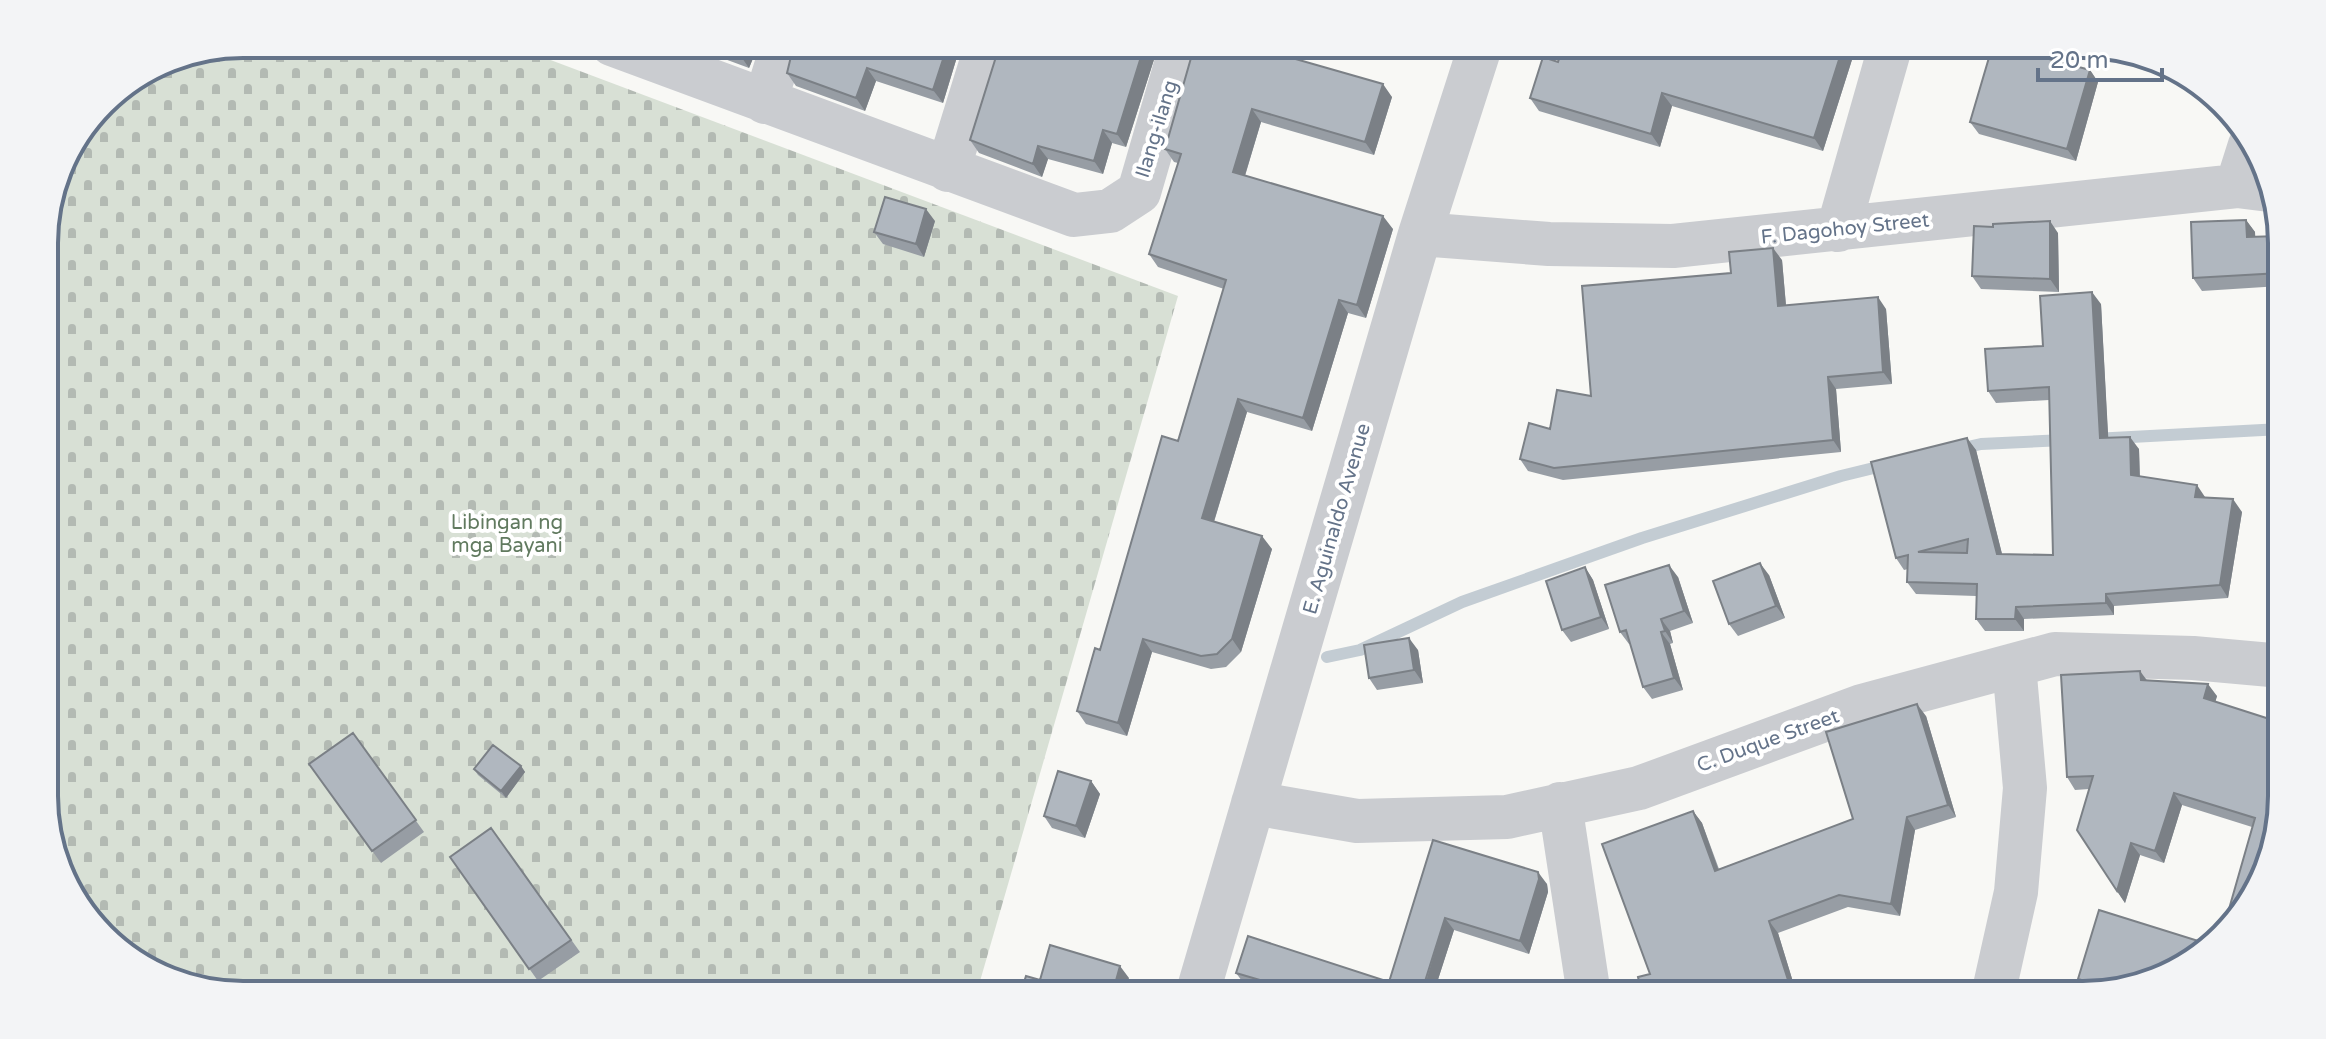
<svg xmlns="http://www.w3.org/2000/svg" width="2326" height="1039" font-family="'Varela Round',sans-serif">
	<defs>
		<pattern id="cemetery-stones" width="16" height="16" patternUnits="userSpaceOnUse" patternTransform="scale(2)"><rect width="16" height="16" fill="#d8e0d5"/><path d="M2 7V4a2 2 0 0 1 4 0v3zM10 15v-3a2 2 0 0 1 4 0v3z" fill="#b3bab3"/></pattern>
	</defs>
	<rect width="100%" height="100%" fill="#f8f8f5"/>
	<!-- cemetery -->
	<path fill="url(#cemetery-stones)" d="M243,44h265l670,252 -202,699h-733l-76,-15 -82,-62 -39,-95 -2,-594 20,-74 47,-61 56,-35z"/>
	<g fill="none" stroke-linecap="round" stroke-linejoin="round">
		<!-- stream -->
		<path stroke="#c3ccd3" stroke-width="12" d="M2094,439l187,-10
			M1959,449l22,-5 83,-4
			M1327,657l33,-7 102,-48 180,-64 199,-62 45,-11"/>
		<!-- minor -->
		<path stroke="#caccd0" stroke-width="44" d="M612,44l462,171 36,-4 29,-19 43,-148
			M765,102l18,-58
			M948,170l39,-126
			M2237,186l13,-41
			M1838,230l53,-186
			M1420,234l129,10 124,2 564,-60 32,4
			M1253,803l104,18 150,-4 132,-29 223,-82 193,-52 138,4 89,8
			M1560,804l29,191
			M1197,995l223,-761 61,-190
			M1993,995l23,-103 9,-104 -11,-123"/>
	</g>
	<!-- wall -->
	<path fill="#979da4" d="M684,44h75l-10,24z
		M1000,44h159l-33,103 -14,-4 -9,31 -55,-15 -6,18 -63,-24 -9,-13z
		M1195,44h88l3,4 -3,7 109,42 -18,58 -113,-33 -16,54 148,53 -27,89 -18,-5 -36,118 -65,-19 -33,110 58,27 -31,103 -15,15 -15,2 -59,-17 -25,84 -41,-12 -9,-13 101,-270 46,-152 -66,-22 -9,-13 29,-91 -4,-1 -9,-13z
		M1857,44l-34,107 -151,-45 -12,41 -121,-36 -9,-13 28,-36z
		M1968,44h21l-2,6z
		M2088,45l71,14 22,17 -88,-25z
		M960,47l-17,56 -67,-22 -11,30 -69,-25 -9,-13z
		M2090,70l8,12 -22,79 -97,-27 -9,-12z
		M2246,220l9,12v5l25,-1v50l-78,5 -9,-13z
		M935,221l-11,36 -41,-13 -9,-12z
		M1993,227l65,6 1,59 -78,-3 -9,-13z
		M1782,260l4,45 100,4 6,75 -56,5 5,63 -278,28 -35,-9 -8,-12 30,-30 41,-33z
		M2101,304l7,134 31,11 1,28 65,20 37,15 -14,86 -114,8v9l-90,4v12h-39l-9,-12v-23l-60,-2 -9,-12 1,-13 -4,1 -8,-12 71,-120 9,12 26,104 51,1 -4,-155 -53,3 -8,-12 55,-45z
		M1585,567l8,13 16,49 -38,13 -9,-12z
		M1769,575l16,43 -47,18 -9,-12z
		M1678,577l15,46 -23,8 3,12 -3,1 13,46 -31,9 -9,-12 -13,-43h-1l-9,-12z
		M1418,650l5,33 -46,7 -8,-12z
		M2147,680l70,16 -2,6 67,21 -30,104 -70,-22 -18,58 -24,-8 -15,48 -8,-12 -28,-102 -14,1 -8,-13z
		M1926,716l30,101 -41,13 -15,86 -52,-9 -70,26 19,62h-155l8,-21 43,-163 9,12 17,46 134,-50z
		M353,733l71,99 -43,31 -72,-99z
		M521,766l4,6 -19,26 -28,-23 -4,-6z
		M1091,781l9,13 -15,44 -33,-10 -8,-12z
		M491,828l89,124 -42,29 -88,-124z
		M1433,840l114,44 1,8 -19,62 -75,-24 -21,65h-155l-33,-10 -9,-12 153,9z
		M2194,961l-97,33 -11,-3 -8,-12z"/>
	<!-- shaded-wall -->
	<path fill="#7b8086" d="M744,44h15l-10,24 -9,-13z
		M948,44h10l2,3 -17,56 -10,-13z
		M1145,44h14l-33,103 -9,-13z
		M1274,44h9l3,4 -6,17 -9,-13z
		M1844,44h13l-34,107 -9,-13z
		M867,68l9,13 -11,30 -9,-13z
		M2090,70l8,12 -22,79 -9,-12z
		M1383,84l9,13 -18,58 -9,-13z
		M1662,93l10,13 -12,41 -9,-13z
		M1252,109l9,13 -19,63 -9,-13z
		M1103,130l9,13 -9,31 -9,-13z
		M1038,146l10,13 -6,18 -9,-13z
		M926,209l9,12 -11,36 -8,-13z
		M1383,216l10,13 -27,89 -9,-13z
		M2246,220l9,12 1,17 -9,-12z
		M2050,221l8,12 1,59 -9,-13z
		M1773,248l9,12 5,58 -9,-12z
		M2092,292l9,12 8,147 -9,-13z
		M1878,297l8,12 6,75 -9,-12z
		M1339,300l9,13 -36,118 -9,-13z
		M1828,377l8,12 5,63 -8,-12z
		M1238,399l9,13 -36,119 -9,-13z
		M2130,437l9,12 1,39 -9,-13z
		M1967,438l9,12 29,116 -8,-12z
		M2197,485l8,12h-10z
		M2233,499l9,13 -14,86 -8,-13z
		M1262,536l10,13 -31,103 -9,-13z
		M1760,563l9,12 16,43 -9,-12z
		M1669,565l9,12 15,46 -9,-12z
		M1585,567l8,13 16,49 -8,-12z
		M2106,594l8,12v9l-8,-12z
		M2016,607l8,12v12l-9,-12z
		M1661,619l9,12 3,12 -8,-12z
		M1661,632l9,12 13,46 -9,-12z
		M1409,638l9,12 5,33 -9,-13z
		M1143,639l9,13 -25,84 -9,-13z
		M2140,671l9,12 -8,-3z
		M2208,684l9,12 -4,14 -9,-12z
		M1917,704l9,12 30,101 -8,-12z
		M521,766l4,6 -19,26 -5,-7z
		M1091,781l9,13 -15,44 -9,-12z
		M2174,793l8,12 -18,58 -9,-12z
		M1693,811l9,12 21,60 -8,-12z
		M1907,817l8,13 -15,86 -9,-12z
		M2131,843l9,12 -15,48 -8,-12z
		M1538,872l9,12 1,8 -19,62 -9,-13z
		M1445,918l9,12 -21,65h-11z
		M1769,921l9,12 19,62 -8,-12z
		M1120,966l9,12 -5,17h-12z"/>
	<!-- building -->
	<path fill="#b0b7bf" stroke="#7b8086" stroke-width="2" fill-rule="evenodd" d="M710,44h34l-4,11z
		M794,44h154l-15,46 -66,-22 -11,30 -69,-25z
		M1000,44h145l-28,90 -14,-4 -9,31 -56,-15 -5,18 -63,-24z
		M1195,44h79l-3,8 112,32 -18,58 -113,-33 -19,63 150,44 -26,89 -18,-5 -36,118 -65,-19 -36,119 60,18 -30,103 -15,15 -16,2 -58,-17 -25,84 -41,-12 18,-63 5,2 62,-214 16,5 48,-161 -77,-26 32,-100 -16,-5z
		M1564,44h280l-30,94 -152,-45 -11,41 -121,-36 13,-41 15,5z
		M1993,44l97,26 -23,79 -97,-27z
		M885,197l41,12 -10,35 -42,-12z
		M2246,220l1,17 33,-1v37l-87,5 -2,-56z
		M2050,221v58l-78,-3 2,-50 19,1v-3z
		M1773,248l5,58 100,-9 5,75 -55,5 5,63 -279,28 -34,-9 9,-36 21,6 7,-39 34,6 -9,-110 149,-13 -2,-21z
		M2092,292l8,146 30,-1 1,38 66,10 -2,12 38,2 -13,86 -114,9v9l-90,4 -1,12h-39l1,-35 -70,-2 1,-27 -12,3 -25,-96 96,-24 30,116 56,1 -4,-168 -61,4 -3,-42 58,-3 -3,-50zM1968,539l-1,14 -49,-1z
		M1760,563l16,43 -47,18 -16,-43z
		M1669,565l15,46 -23,8 4,12 -4,1 13,46 -31,9 -17,-57 -6,2 -15,-47z
		M1585,567l16,50 -39,13 -16,-49z
		M1409,638l5,32 -45,8 -5,-33z
		M2140,671l1,9 67,4 -4,14 78,25v74l-15,75 -42,51 30,-105 -81,-25 -19,58 -24,-8 -14,48 -40,-61 16,-54 -26,1 -6,-102z
		M1917,704l31,101 -41,12 -16,87 -52,-9 -70,26 20,62 -36,12h-16l-4,-13 -39,13h-52l-4,-18 12,-3 -48,-130 91,-33 22,60 138,-52 -27,-87z
		M353,733l63,87 -44,31 -63,-87z
		M493,745l28,21 -20,25 -27,-22z
		M1058,771l33,10 -15,45 -32,-10z
		M491,828l80,112 -42,29 -79,-112z
		M1433,840l105,32 1,7 -19,62 -75,-23 -24,76 3,1h-135l2,-6 -55,-16 12,-37 141,46z
		M2099,910l109,34 -14,17 -82,28 -34,-10z
		M1050,945l70,21 -8,29h-92l6,-19 14,4z"/>
	<g text-anchor="middle" dominant-baseline="central" stroke-width="8" stroke-linejoin="round" paint-order="stroke">
		<!-- street labels -->
		<g font-size="20" fill="#647389" stroke="#fff">
			<text transform="translate(1157 129) rotate(-73)">Ilang-ilang</text>
			<text transform="translate(1845 229) rotate(-6)">F. Dagohoy Street</text>
			<text transform="translate(1337 519) rotate(-74)">E. Aguinaldo Avenue</text>
			<text transform="translate(1768 741) rotate(-20)">C. Duque Street</text>
		</g>
		<!-- park labels -->
		<g font-size="20" fill="#617a5f" stroke="#fff">
			<text x="507" y="523">Libingan ng<tspan x="507" dy="23">mga Bayani</tspan></text>
		</g>
	</g>
	<!-- crop -->
	<path d="M0 0H2326V1039H0ZM243 58H2083A185 185 0 0 1 2268 243V796A185 185 0 0 1 2083 981H243A185 185 0 0 1 58 796V243A185 185 0 0 1 243 58Z" fill="#f3f4f6" fill-rule="evenodd"/>
	<path fill="none" stroke="#647389" stroke-width="4" d="M243 58H2083A185 185 0 0 1 2268 243V796A185 185 0 0 1 2083 981H243A185 185 0 0 1 58 796V243A185 185 0 0 1 243 58Z"/>
	<!-- scale -->
	<path d="M2038 68v12h124v-12" fill="none" stroke="#647389" stroke-width="4"/>
	<text x="2050" y="68" font-size="24" fill="#647389" stroke="#ffffff" stroke-width="6" paint-order="stroke">20 m</text>
</svg>
